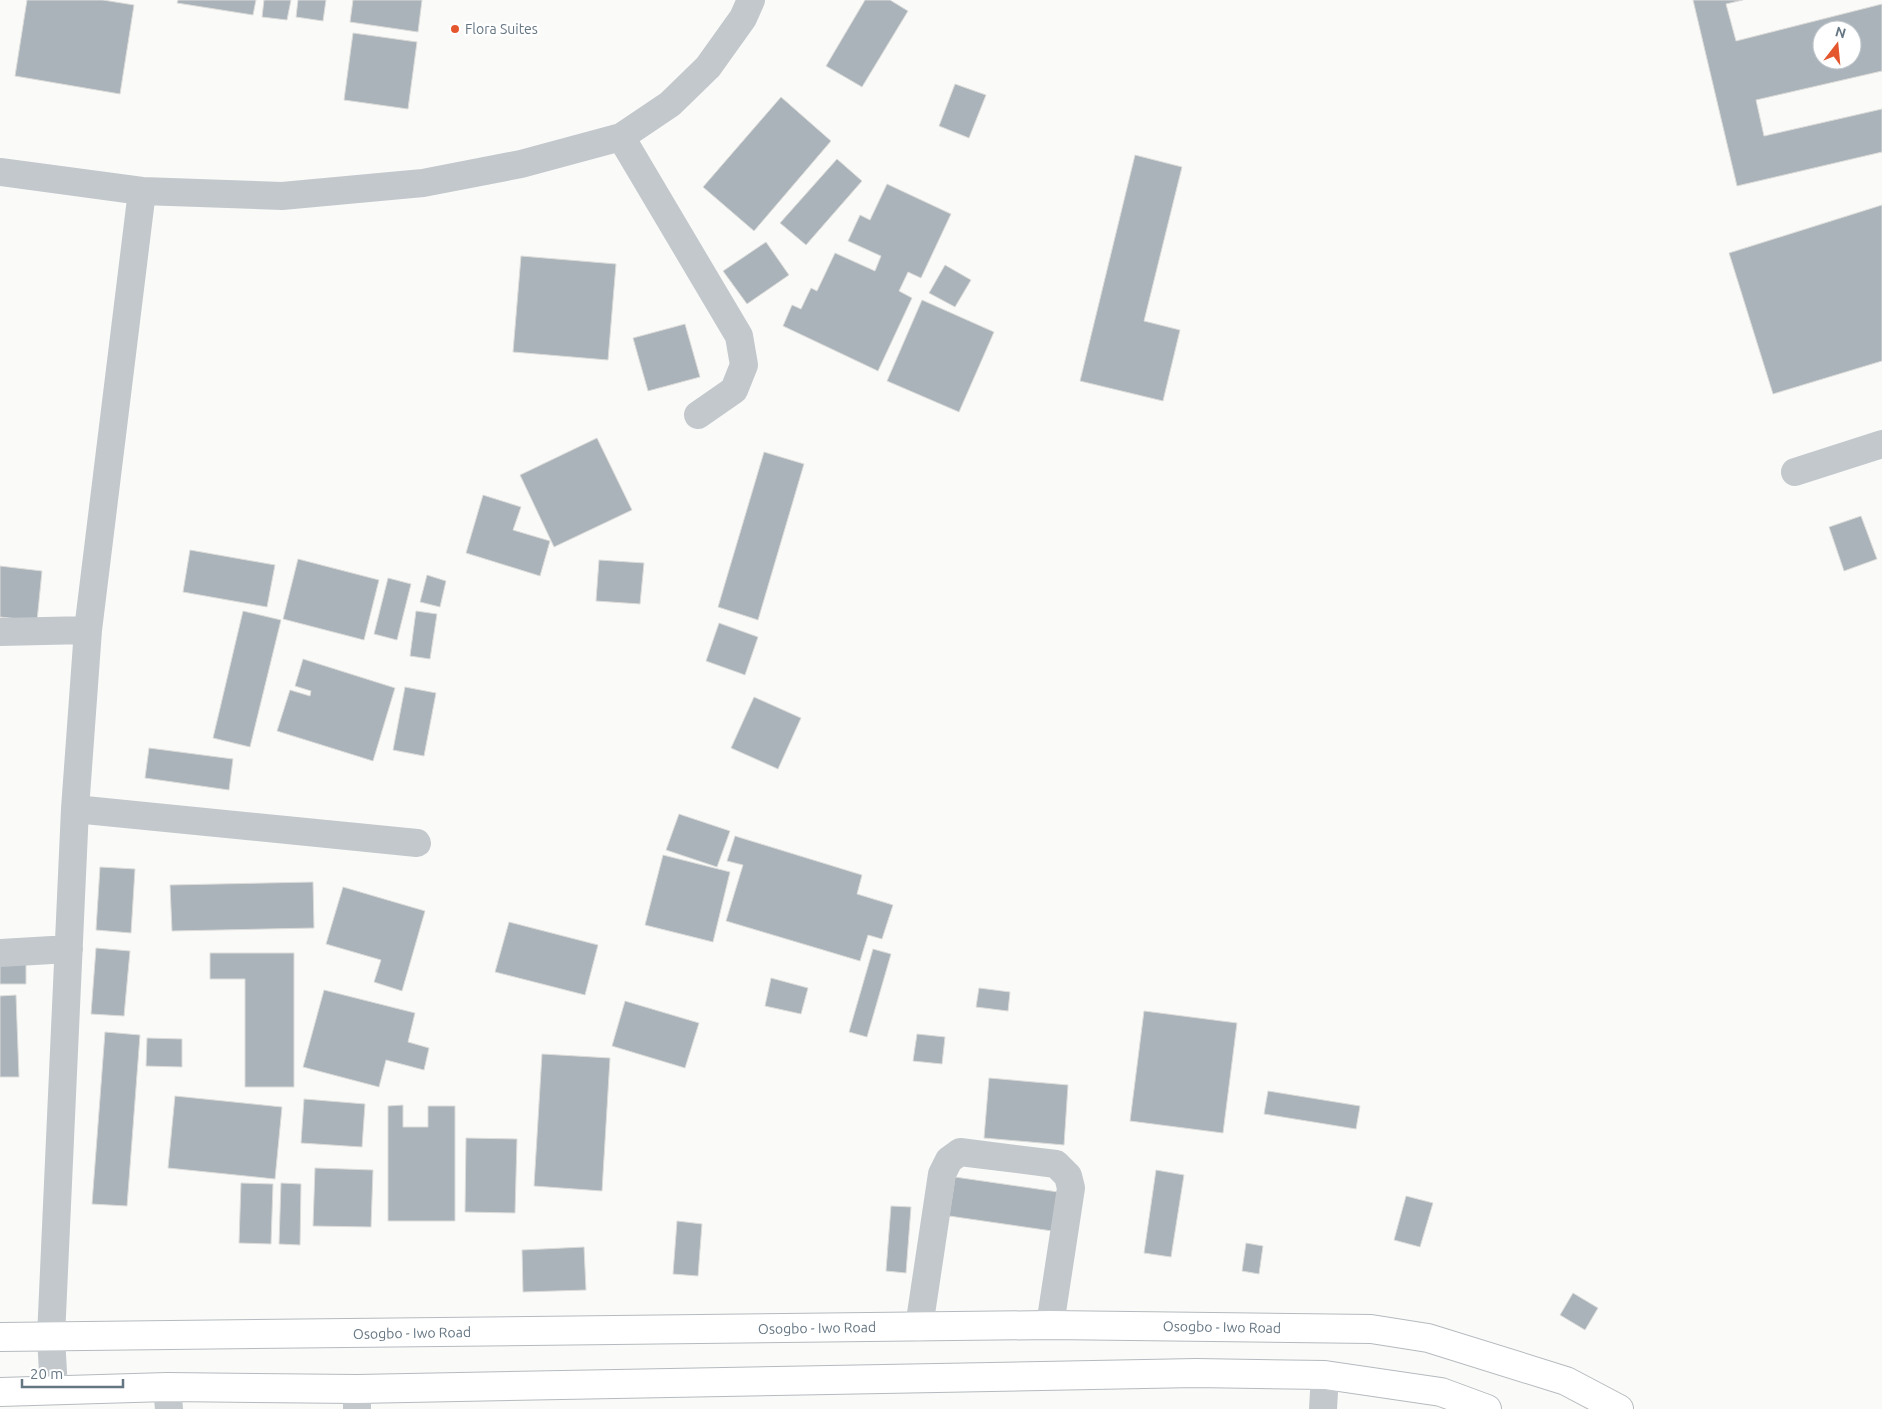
<svg xmlns="http://www.w3.org/2000/svg" width="1882" height="1409" font-family="Ubuntu,sans-serif">
	<rect width="100%" height="100%" fill="#fafaf8"/>
	<!-- building -->
	<path fill="#aab3b9" stroke="#dcdcda" fill-rule="evenodd" d="M27,0h76l31,5 -14,89 -105,-18z
		M178,0h78l-3,15 -76,-12z
		M264,0h27l-4,20 -25,-3z
		M298,0h28l-3,21 -27,-4z
		M353,0h69l-4,32 -68,-10z
		M865,0h25l18,11 -46,76 -36,-21z
		M1693,0h50l-17,4 10,37 146,-37v67l-126,29 8,36 118,-27v43l-145,34zM1822,30h30v30h-30z
		M353,33l64,9 -9,67 -64,-9z
		M955,84l31,11 -17,43 -30,-12z
		M781,97l50,44 -77,90 -51,-44z
		M1135,155l47,12 -38,154 36,9 -17,71 -83,-20z
		M837,159l25,22 -56,64 -26,-22z
		M887,184l64,30 -30,64 -13,-6 -9,19 13,7 -34,73 -95,-45 9,-21 9,4 10,-21 6,3 18,-38 40,18 6,-15 -33,-15 12,-26 10,5z
		M1882,205v156l-109,33 -44,-141z
		M766,242l23,33 -42,29 -24,-33z
		M521,256l95,8 -8,96 -95,-8z
		M945,265l26,15 -16,27 -26,-14z
		M922,300l72,32 -35,80 -72,-31z
		M685,324l15,53 -52,14 -15,-53z
		M597,438l35,72 -78,37 -34,-72z
		M764,452l40,12 -46,156 -40,-13z
		M483,495l38,12 -8,23 37,11 -10,35 -74,-23z
		M1861,516l16,43 -33,12 -15,-44z
		M190,550l85,15 -8,42 -84,-15z
		M298,559l81,21 -15,60 -81,-21z
		M599,560l45,3 -4,41 -44,-3z
		M0,566l42,5 -5,50 -37,-4z
		M427,575l19,6 -6,26 -20,-5z
		M388,578l23,6 -14,56 -23,-6z
		M243,611l38,9 -31,127 -37,-9z
		M416,611l21,3 -7,45 -20,-3z
		M719,623l39,14 -13,38 -39,-14z
		M303,659l92,29 -22,73 -96,-30 13,-41 20,6 1,-5 -16,-5z
		M405,687l31,6 -12,63 -31,-6z
		M754,697l47,21 -23,51 -47,-21z
		M149,748l84,11 -4,31 -84,-12z
		M679,814l51,17 -13,36 -51,-17z
		M735,836l127,39 -5,19 36,11 -11,34 -14,-4 -8,26 -134,-40 17,-56 -16,-4z
		M663,855l67,17 -17,70 -68,-17z
		M100,867l35,2 -4,64 -35,-3z
		M313,882l1,46 -142,3 -2,-46z
		M343,887l82,24 -23,80 -28,-9 7,-22 -55,-16z
		M509,922l89,23 -13,50 -90,-23z
		M96,948l34,3 -6,65 -33,-2z
		M873,949l18,5 -24,83 -18,-5z
		M210,953h84v134h-49v-108h-35z
		M26,963v21h-26v-20z
		M771,978l37,10 -7,26 -36,-8z
		M979,988l31,4 -2,19 -32,-4z
		M324,990l91,23 -7,29 21,6 -5,22 -38,-10 -7,27 -76,-20z
		M16,995l3,82h-19v-81z
		M625,1001l74,22 -14,45 -73,-22z
		M1144,1011l93,12 -14,110 -93,-12z
		M105,1032l35,3 -13,171 -35,-2z
		M917,1034l28,3 -3,27 -29,-3z
		M147,1038l35,1v28l-36,-1z
		M542,1054l68,4 -8,133 -68,-5z
		M989,1078l79,7 -4,60 -80,-7z
		M1268,1091l92,15 -4,23 -92,-15z
		M175,1096l107,11 -7,72 -107,-11z
		M304,1099l61,5 -3,43 -61,-4z
		M403,1105v22h25v-21h27v115h-67v-115z
		M466,1138l51,1 -2,74 -50,-1z
		M315,1168l58,2 -2,57 -58,-1z
		M1156,1170l28,5 -13,82 -27,-4z
		M955,1177l110,16 -6,39 -110,-16z
		M241,1183l32,1 -2,60 -32,-1z
		M281,1183l20,1 -1,61 -21,-1z
		M1406,1196l27,7 -13,44 -26,-7z
		M891,1206l20,1 -5,66 -20,-2z
		M677,1221l25,3 -4,52 -25,-2z
		M1246,1243l17,3 -4,28 -17,-3z
		M584,1247l2,43 -63,2 -1,-42z
		M1573,1293l25,15 -13,22 -25,-15z"/>
	<g fill="none" stroke-linecap="round" stroke-linejoin="round">
		<!-- major casing -->
		<g stroke="#b5babe" stroke-width="30">
			<path id="major" d="M0,1337l1050,-12 321,4 57,9 138,43 53,28
				M0,1392l167,-5 190,2 839,-16 129,2 116,17 46,17"/>
		</g>
		<!-- minor -->
		<path stroke="#c3c8cc" stroke-width="28" d="M621,137l118,199 5,29 -10,25 -36,25
			M0,172l142,19 140,5 141,-13 98,-19 100,-27 49,-33 38,-37 35,-49 8,-18
			M1795,472l87,-28
			M0,632l88,-2
			M75,809l342,34
			M0,953l69,-4
			M919,1327l23,-153 7,-14 11,-8 96,12 12,12 3,12 -21,137
			M167,1387l2,22
			M54,1390l-3,-53 24,-528 13,-179 54,-439
			M357,1409v-20
			M1323,1409l2,-34"/>
		<!-- major -->
		<use href="#major" stroke="#fff" stroke-width="28"/>
	</g>
	<!-- markers -->
	<circle fill="#e4572e" stroke="#fff" stroke-width="2" cx="455" cy="29" r="5"/>
	<g text-anchor="middle" dominant-baseline="central" stroke-width="5" stroke-linejoin="round" paint-order="stroke">
		<!-- poi labels -->
		<g font-size="14" fill="#657683" stroke="#fff" text-anchor="start">
			<text x="465" y="29">Flora Suites</text>
		</g>
		<!-- street labels -->
		<g font-size="14" fill="#657683" stroke="#fff">
			<text transform="translate(1222 1327) rotate(1)">Osogbo - Iwo Road</text>
			<text transform="translate(817 1328) rotate(-1)">Osogbo - Iwo Road</text>
			<text transform="translate(412 1333) rotate(-1)">Osogbo - Iwo Road</text>
		</g>
	</g>
	<!-- north arrow -->
	<g transform="translate(1837 45) rotate(16)"><circle r="24" fill="#ffffff" stroke="#c1c8cd"/>
	<path d="M0-4L9 19L0 12L-9 19Z" fill="#e4572e"/>
	<text y="-8" font-size="14" font-weight="bold" text-anchor="middle" fill="#657683">N</text>
	</g>
	<!-- scale -->
	<path d="M22 1379v8h101v-8" fill="none" stroke="#657683" stroke-width="2.5"/>
	<text x="30" y="1379" font-size="15" fill="#657683" stroke="#ffffff" stroke-width="4" paint-order="stroke">20 m</text>
</svg>
